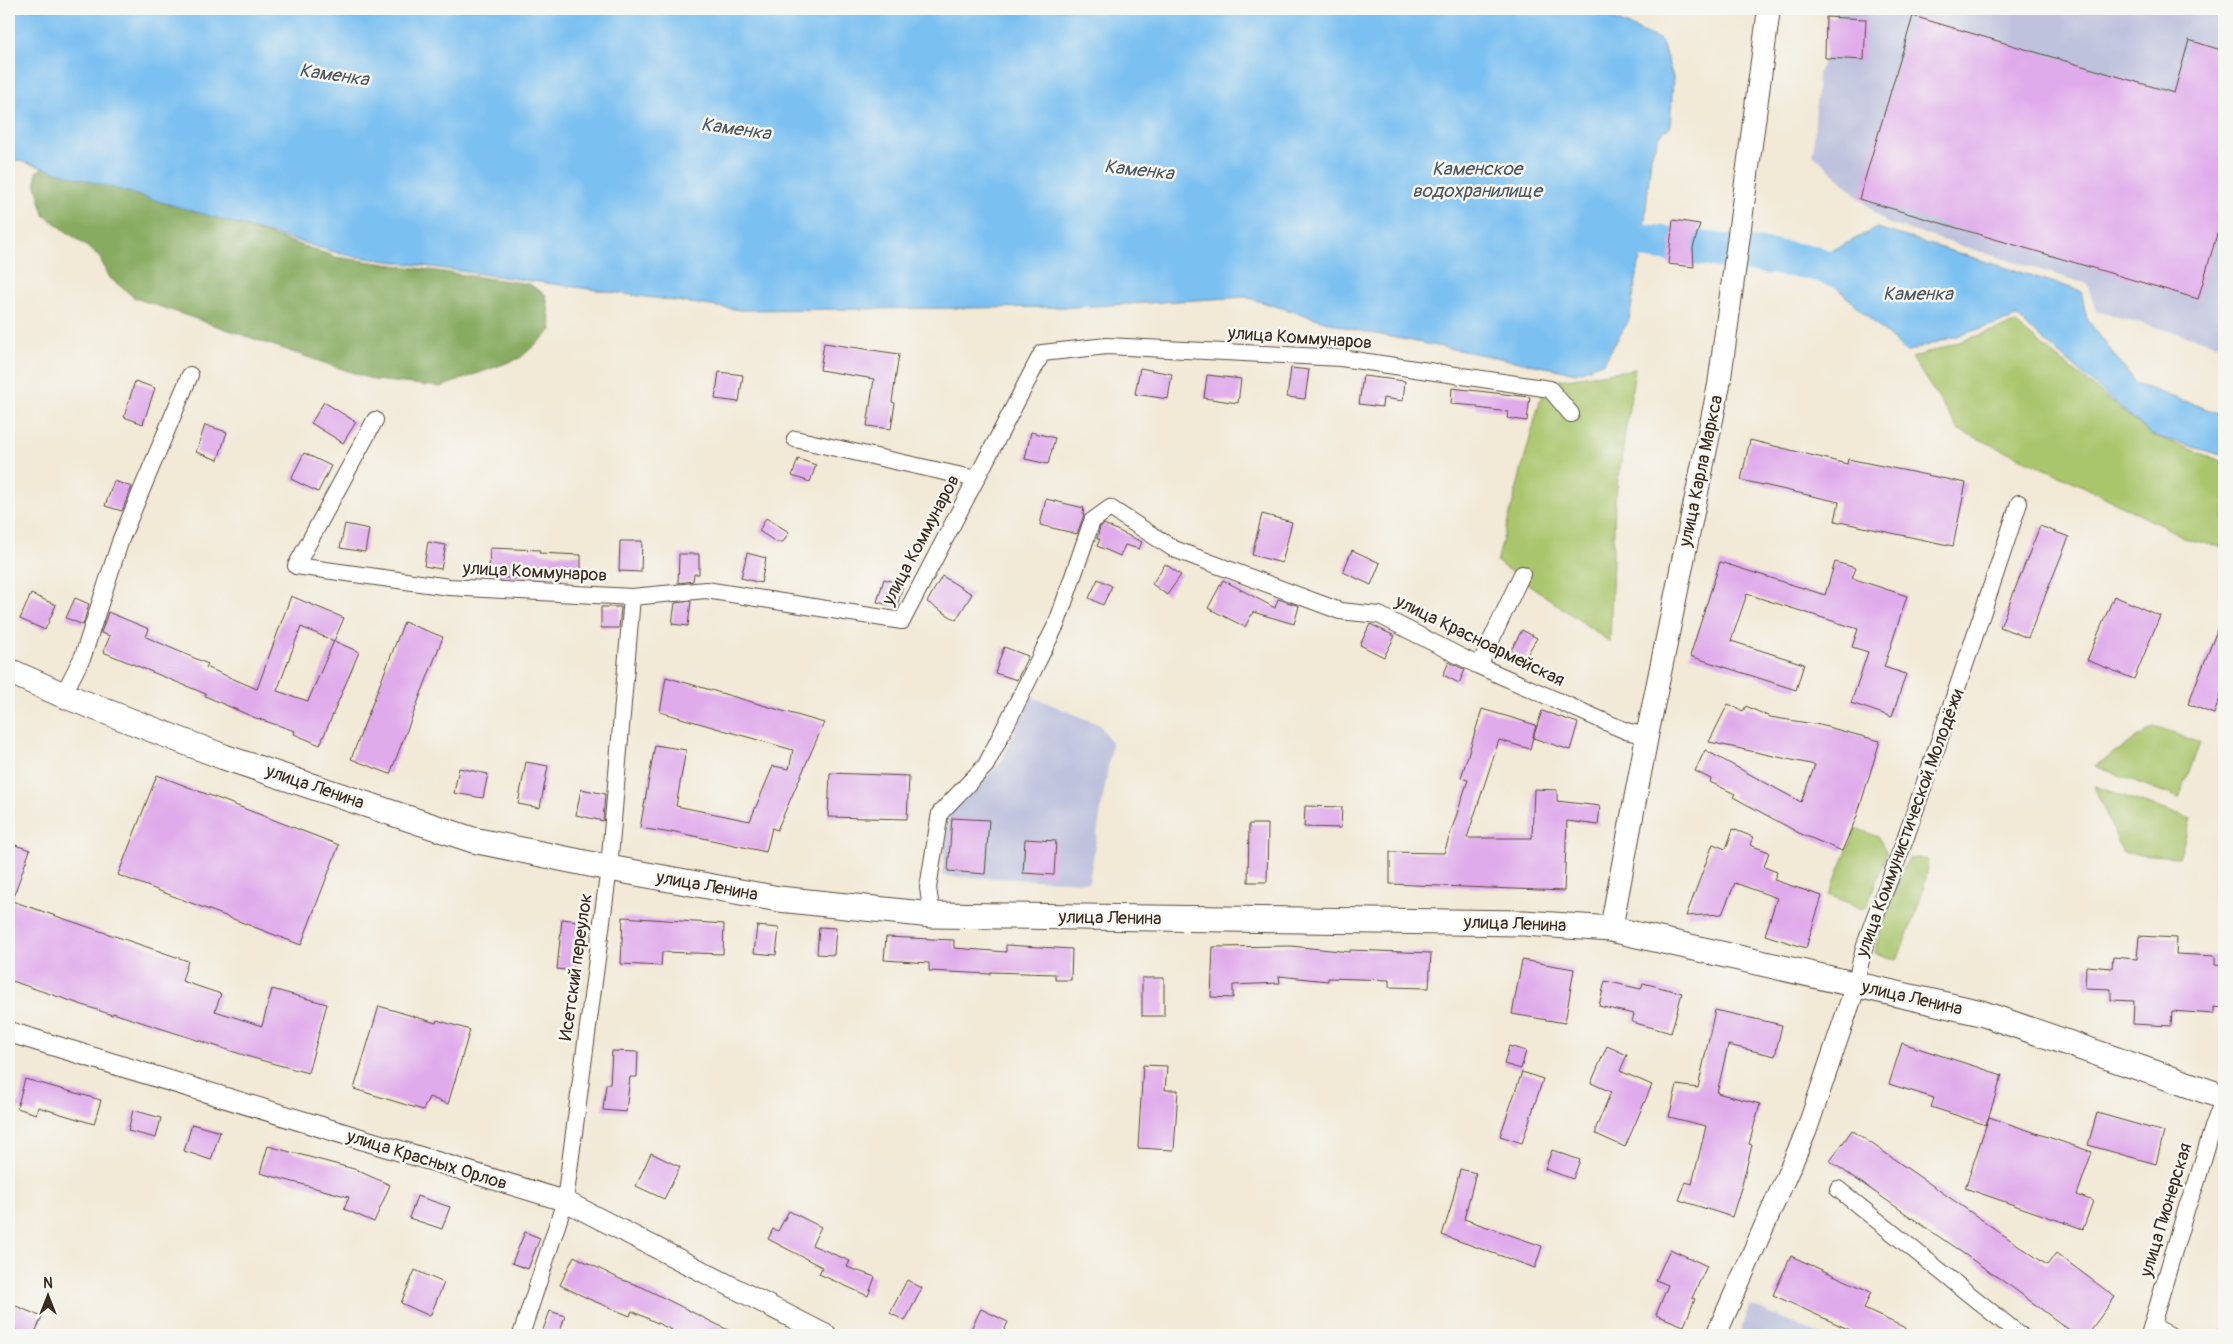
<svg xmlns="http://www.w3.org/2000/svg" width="2233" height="1344" font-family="Pangolin,sans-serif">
	<rect width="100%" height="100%" fill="#f6f6f2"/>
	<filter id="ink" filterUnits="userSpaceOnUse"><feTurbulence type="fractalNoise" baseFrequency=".02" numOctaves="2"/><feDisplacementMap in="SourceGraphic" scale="10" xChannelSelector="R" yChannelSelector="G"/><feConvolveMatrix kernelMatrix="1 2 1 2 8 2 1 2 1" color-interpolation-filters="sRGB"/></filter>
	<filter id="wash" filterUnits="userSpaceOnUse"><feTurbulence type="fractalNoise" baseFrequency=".0096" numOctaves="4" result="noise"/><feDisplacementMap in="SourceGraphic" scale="20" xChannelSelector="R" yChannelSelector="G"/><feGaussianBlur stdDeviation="1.12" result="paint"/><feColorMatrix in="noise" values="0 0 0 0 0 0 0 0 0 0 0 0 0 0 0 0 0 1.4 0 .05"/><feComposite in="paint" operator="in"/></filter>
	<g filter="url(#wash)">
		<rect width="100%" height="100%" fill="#f2e9d6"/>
		<!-- industrial -->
		<path fill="#bec2dd" d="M1835,9h389v337l-128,-35 -9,-27 -201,-61 -73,-69 5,-81 14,-30z
			M1031,696l69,29 12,19 -23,138 -147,-6 7,-63 52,-51z
			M1751,1305l71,30h-83z"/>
		<!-- green -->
		<path fill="#aac66d" stroke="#727846" d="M2015,323l137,112 72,27v86l-36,-9 -109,-55 -120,-54 -47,-72z
			M1635,369l-20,131 -5,142 -113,-80 48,-180z
			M2155,726l45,17 -21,55 -84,-32z
			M2094,786l97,33 -12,38 -56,-4z
			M1856,828l22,9 9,16 -22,57 -36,-15z
			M1918,857l9,2c5,20 -22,80 -30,101l-22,-7 2,-11 27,-76 6,-8z"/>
		<!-- forest -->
		<path fill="#87ab60" stroke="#616a3f" d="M53,162l283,95 193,27 17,11 6,35 -32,28 -79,29 -67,-7 -239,-82 -25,-20 -12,-23 -54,-40 -8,-29v-14z"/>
		<!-- water -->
		<path fill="#7ac0f1" stroke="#5a7588" d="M9,9h1582l70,31 12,37 -3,50 -11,8 -8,21 -8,85 -14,79 -25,42 -28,11 -226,-44 -104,-32 -169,10 -337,3 -395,-55 -336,-97z
			M1877,228l204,63 6,28 49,65 88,31v41l-72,-21 -135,-118 -111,35 -97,-90z"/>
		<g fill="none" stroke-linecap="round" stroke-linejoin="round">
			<!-- river -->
			<path stroke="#7ac0f1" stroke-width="35" d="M1596,229l47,12 166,21 46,13"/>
		</g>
		<g id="blocks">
			<!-- building -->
			<path fill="#e0abeb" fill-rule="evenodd" d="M1913,16l261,77 15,-53 35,11v185l-7,-2 -19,65 -339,-100z
				M1826,17l40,2 -2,41 -39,-2z
				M1673,220l27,4 -7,24 1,19 -26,-3z
				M824,343l75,11 -7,48 3,1 -4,26 -24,-3 7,-47 -54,-9z
				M1140,368l32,6 -4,25 -33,-5z
				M1291,368l18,2 -4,29 -18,-2z
				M719,372l24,3 -4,27 -24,-3z
				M1207,375l34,4 -3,24 -34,-5z
				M1363,376l42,5 -2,20 -20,-3 -1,9 -23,-3z
				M135,381l20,7 -12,36 -19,-7z
				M1452,388l78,9 -3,24 -20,-3 1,-6 -31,-4v-2l-26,-2z
				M324,402l32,20 -13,21 -32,-20z
				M205,425l22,7 -9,28 -22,-8z
				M1031,432l24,6 -7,26 -23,-5z
				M1750,440l97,24 1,-5 118,24 -13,63 -118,-25 4,-19 -98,-22z
				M304,453l27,13 -13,26 -27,-13z
				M798,459l18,6 -6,17 -18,-6z
				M114,481l18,6 -10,24 -17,-5z
				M1046,499l38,9 -1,6 1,1 -7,19 -37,-9z
				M1262,514l30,8 -10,41 -30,-8z
				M766,518l23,14 -6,10h-7l-17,-11z
				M345,524l24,5 -4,23 -25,-4z
				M1104,524l38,18 -3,7 -14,-4 -5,11 -23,-10 3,-7h-3l3,-12z
				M2040,526l29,11 -41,101 -28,-11z
				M620,541h22l-1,31 -22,-1z
				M428,542l18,3 -5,24 -17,-3z
				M490,548l50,2 -1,3 42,2v22l-42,-2 -1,4 -49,-2z
				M1352,550l28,13 -9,22 -28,-13z
				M747,553l19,5 -5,25 -20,-5z
				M679,554h20v20h-5l-1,7 -15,2z
				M1720,562l105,33 10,-33 21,6 -4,10 55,18 -23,71 22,7 -14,43 -41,-14 17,-51 -16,-5 6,-18 -111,-35 -16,47 73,23 -8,26 -106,-34z
				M1165,564l16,11 -14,20 -15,-11z
				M942,576l30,18 -16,26 -29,-18z
				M884,579l19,6 -6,22 -20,-5z
				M1098,579l14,7 -9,19 -14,-7z
				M1223,580l52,28 3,-9 21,7 -5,18 -41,-12 -8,15 -37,-19z
				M31,594l25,11 -11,25 -25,-11z
				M291,596l53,22 -10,23 25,11 -39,93 -26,-11 1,-3 -42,-14 -48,-21 1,-2 -103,-42 7,-16 -9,-3 7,-21 41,17 -3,8 62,27 -2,3 51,22zM301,627l33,14 -26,60 -31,-10z
				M2114,596l46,20 -26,63 -47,-19z
				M75,598l14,6 -6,21 -17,-7z
				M691,601l-3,25 -16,-2 3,-21z
				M601,607h20l-2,21h-18z
				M2223,615l1,72 -10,27 -26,-10z
				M404,622l39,15 -53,137 -39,-15z
				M1370,624l25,12 -11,21 -24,-12z
				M1522,630l15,8 -12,20 -14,-8z
				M1004,647l24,9 -11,24 -22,-7z
				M1449,662l16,8 -6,13 -16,-8z
				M666,677l158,46 -47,107 -5,-2 -6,24 -95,-21v2l-31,-5 15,-83 31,5 -10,56 74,15 23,-55 16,3 4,-19 -133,-38z
				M1728,704l15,7 3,-5 24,11 50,8 60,16 -23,75 -15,35 -43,-18 -66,-36 2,-3 -25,-12 1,-3 -16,-8 10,-21 96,52 14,-37 -106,-23z
				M1482,709l54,16 -6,24 -31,-9 -32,98h65l2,-49 23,1v11l43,5 -2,19 -31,-4 -3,70 -174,-7v-32l54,1 24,-73 -7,-2z
				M1542,711l36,12 -8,27 -37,-12z
				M526,762l22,4 -8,42 -22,-4z
				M459,768l29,6 -5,24 -29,-5z
				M830,773l79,3 -2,43 -79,-2z
				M157,775l182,70 -38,100 -183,-70z
				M581,789l24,5 -2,27 -27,-6z
				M1305,806l37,1 -1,21 -37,-1z
				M952,818l37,2 -4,54 -37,-3z
				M1249,824h19l-1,58h-19z
				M1733,829l20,8 -3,8 19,7 -5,15 13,5 -3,8 48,16 -16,52 -41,-13 12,-37 -42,-15 -13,31 -36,2 27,-72 13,5z
				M1025,839l31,2 -2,34 -31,-2z
				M9,843l21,7 -18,51 176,60 -6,20 39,13 -6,17 47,15 10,-37 55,15 -19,69 -55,-15 -140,-45 -1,2 -103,-35z
				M623,917l101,7 -1,30 -61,-2 -1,14 -40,-2z
				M562,919l17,2 -6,50 -16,-2z
				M757,926l22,2 -3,27 -22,-2z
				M819,927l17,1 -2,27 -17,-1z
				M2139,936l38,2 -1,16 39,2v9l9,1v42l-10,-1v7l-42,-3 -1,15 -38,-2 1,-23 -23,-1v-11l-26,-1 1,-22 26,2 1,-11 24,2z
				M886,937l68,3v8l52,4v-7l66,4 -1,31h-16v-6l-65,-2v2l-61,-3v-8l-45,-3z
				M1291,946l59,6v-2l81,3 -2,35 -40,-1v-7l-61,-2v3l-49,-5 1,7 -47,2v13l-22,-1 2,-50z
				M1522,960l52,9 -9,54 -53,-9z
				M1142,978h22v38h-22z
				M1605,981l36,8 2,-6 39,10 -11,40 -39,-11 2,-8 -35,-8z
				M379,1006l57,17 1,-3 33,10 -22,74 -19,-7 -6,13 -69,-21z
				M1715,1010l67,15 -7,31 -47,-11 -11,48 43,11 -11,40 3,1 -10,40 -10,32 -53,-17 7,-18 6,2 14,-58 -37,-9 8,-32 21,3z
				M1902,1043l100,32 -16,50 -55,-18 3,-9 -45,-14z
				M1509,1046l17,5 -5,18 -17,-5z
				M1607,1046l20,9 -7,16 32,14 -27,62 -29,-13v-6l15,-36 -20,-9z
				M612,1051l26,1 -1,25h-7l-4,35 -23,-2 3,-26h4z
				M1143,1065l24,1 -2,24h13l-4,60 -36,-2z
				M1522,1072l21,7 -21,64 -22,-7z
				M25,1079l76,21 -7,24 -56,-17 -2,7 -19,-6z
				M133,1110l28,8 -5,20 -28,-7z
				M2097,1113l67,19 -8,32 -68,-19z
				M1989,1117l103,35 -15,43 16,6 -10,28 -118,-41z
				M192,1124l28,8 -9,28 -27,-9z
				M1852,1130l195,135 9,-12 59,44 -28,38h-11l-63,-47 -183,-127z
				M268,1146l86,23 36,16 -16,37 -30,-13 5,-12 -89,-24z
				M1552,1150l28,10 -7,19 -28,-10z
				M651,1153l29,14 -16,32 -28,-13z
				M1460,1169l16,4 -12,46 78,27 -7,22 -93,-33 9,-28z
				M417,1196l33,11 -8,22 -33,-11z
				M789,1211l32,16 -9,18 38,16 -3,6 28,10 -7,19 -49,-22 3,-7 -54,-28 5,-10 5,2z
				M525,1232l15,6 -12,31 -16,-6z
				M1670,1249l37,17 -15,32 3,1 -11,27 -28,-11 12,-30 -12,-5z
				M574,1256l46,23 22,8 96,48h-68l2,-5 -40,-19 -2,5 -41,-17 -29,-14z
				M1791,1256l80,36 -7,17 57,26h-60l-88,-40z
				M415,1270l29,13 -14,33 -29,-13z
				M907,1280l15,8 -17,33 -15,-8z
				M9,1303l33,14 -8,18h-25z
				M981,1309l27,13 -6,13h-34z
				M550,1311l15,5 -6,19h-18z"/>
		</g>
	</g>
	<g filter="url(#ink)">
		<use href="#blocks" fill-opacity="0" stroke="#56473a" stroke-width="1"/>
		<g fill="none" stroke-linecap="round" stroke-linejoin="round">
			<!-- minor casing -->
			<g stroke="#56473a" stroke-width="18">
				<path id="minor" d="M375,420l-79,146 153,21 183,10 74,-7 196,31 140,-268 65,-7 234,12 209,31 21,25
					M795,439l181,40
					M1479,666l43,-92
					M63,695l20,-39 38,-117 69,-164
					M932,915l-4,-27 12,-75 46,-48 71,-142 35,-102 18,-13 64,41 166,62 39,4 100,51 147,65 21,5
					M1856,985c8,-54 35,-103 52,-154 38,-109 75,-219 111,-328
					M1838,1189l182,146
					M2152,1326l18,9
					M521,1335l44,-134 44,-333 23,-271
					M2149,1335l38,-128 9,-23 17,-57 11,-30"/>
			</g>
			<!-- tertiary casing -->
			<g stroke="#56473a" stroke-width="22">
				<path id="tertiary" d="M9,1032l556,169 261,134
					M1716,1335l90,-203 50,-147"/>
			</g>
			<!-- secondary casing -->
			<g stroke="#56473a" stroke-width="24">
				<path id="secondary" d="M1611,929l36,-193 72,-351 50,-376"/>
			</g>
			<!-- primary casing -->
			<g stroke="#56473a" stroke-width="27">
				<path id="primary" d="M9,671l54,24 161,62 249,83 136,28 170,31 153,16 592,8 87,6 370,84 243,84"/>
			</g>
			<!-- minor -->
			<use href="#minor" stroke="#fff" stroke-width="16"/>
			<!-- tertiary -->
			<use href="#tertiary" stroke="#fff" stroke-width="20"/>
			<!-- secondary -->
			<use href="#secondary" stroke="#fff" stroke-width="22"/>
			<!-- primary -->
			<use href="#primary" stroke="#fff" stroke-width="25"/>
		</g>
	</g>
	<g text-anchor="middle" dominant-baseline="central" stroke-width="5" stroke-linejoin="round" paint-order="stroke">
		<!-- street labels -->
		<g font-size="18" fill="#3b2a1e" stroke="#f6f6f2">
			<text transform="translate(1300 338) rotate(4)">улица Коммунаров</text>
			<text transform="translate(1701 471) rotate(-78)">улица Карла Маркса</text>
			<text transform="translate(921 540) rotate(-62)">улица Коммунаров</text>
			<text transform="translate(535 572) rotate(3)">улица Коммунаров</text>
			<text transform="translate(1480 641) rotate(26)">улица Красноармейская</text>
			<text transform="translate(315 787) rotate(19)">улица Ленина</text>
			<text transform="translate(1910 823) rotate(-70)">улица Коммунистической Молодёжи</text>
			<text transform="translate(707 886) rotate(10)">улица Ленина</text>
			<text transform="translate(1110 918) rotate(1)">улица Ленина</text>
			<text transform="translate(1515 924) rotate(2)">улица Ленина</text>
			<text transform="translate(576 967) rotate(-82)">Исетский переулок</text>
			<text transform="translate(1912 998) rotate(13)">улица Ленина</text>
			<text transform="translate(427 1160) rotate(17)">улица Красных Орлов</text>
			<text transform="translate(2166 1210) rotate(-73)">улица Пионерская</text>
		</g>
		<!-- water labels -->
		<g font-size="19" font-style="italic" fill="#4e575d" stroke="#f6f6f2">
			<text transform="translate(334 75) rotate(8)">Каменка</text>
			<text transform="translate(736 129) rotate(8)">Каменка</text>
			<text x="1477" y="169">Каменское<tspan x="1477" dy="22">водохранилище</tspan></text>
			<text transform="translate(1139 170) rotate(6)">Каменка</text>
			<text x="1918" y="294">Каменка</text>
		</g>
	</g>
	<!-- margin -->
	<rect width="2233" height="1344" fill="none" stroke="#f6f6f2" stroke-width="30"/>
	<!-- north arrow -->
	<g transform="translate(48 1296)" stroke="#f6f6f2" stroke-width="4" paint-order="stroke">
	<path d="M0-4L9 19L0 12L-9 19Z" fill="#3b2a1e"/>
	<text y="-8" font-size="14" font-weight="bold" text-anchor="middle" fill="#3b2a1e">N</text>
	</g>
</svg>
